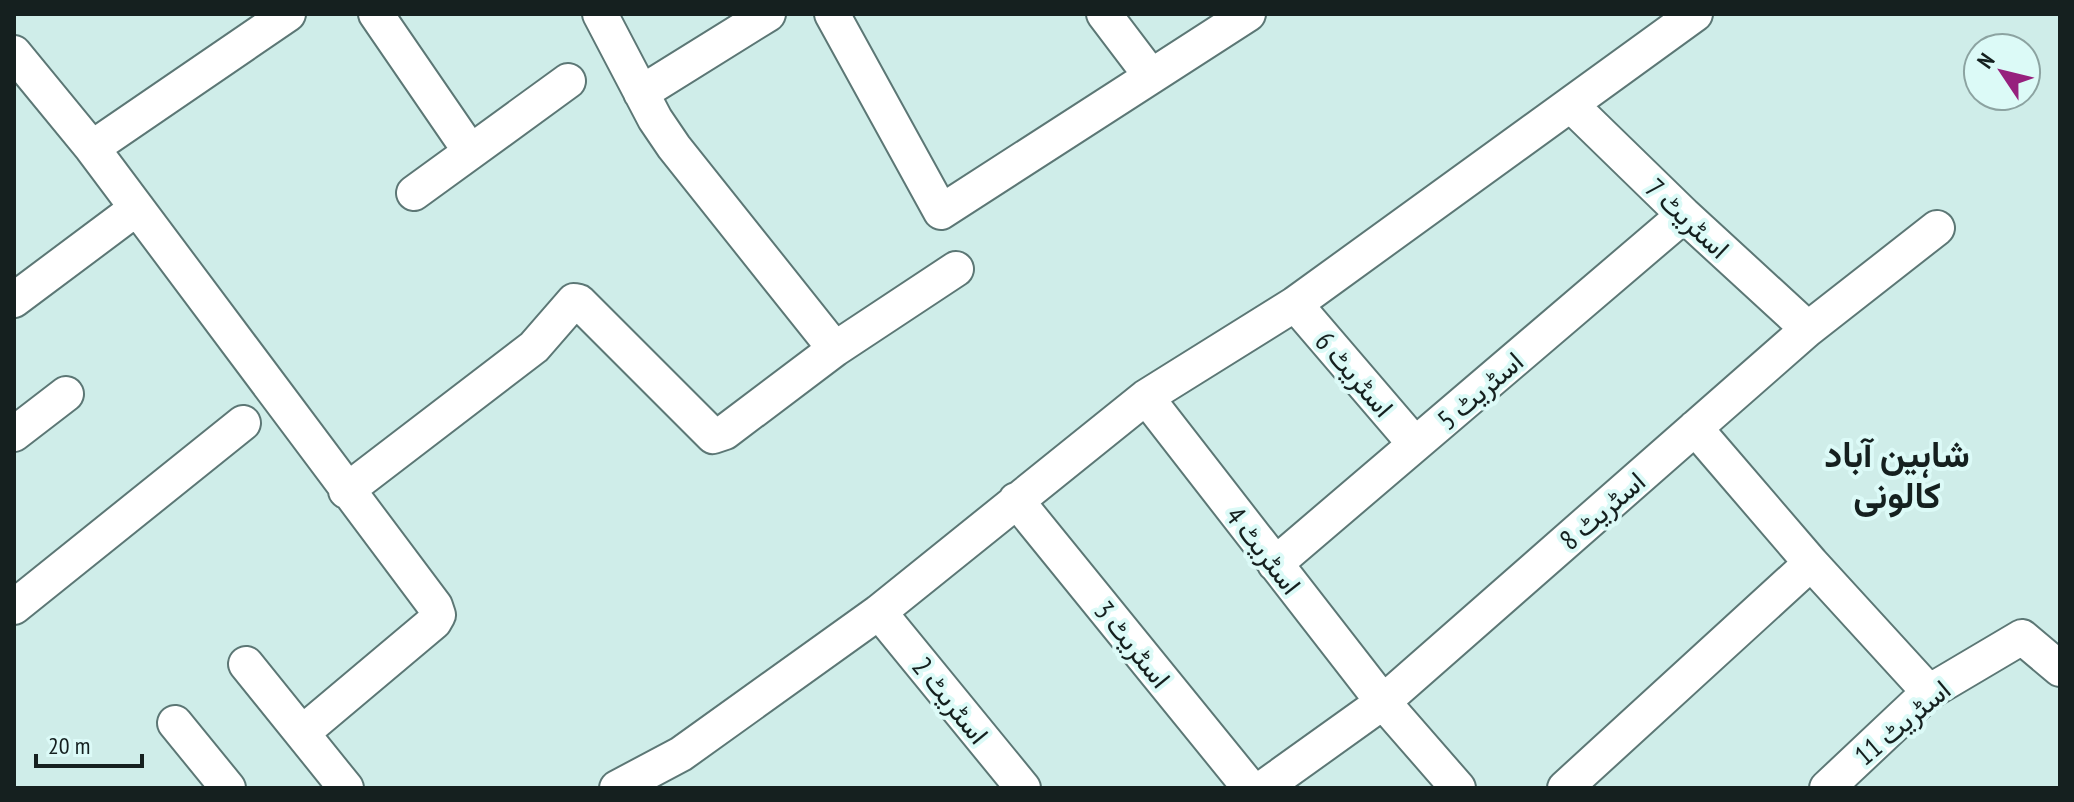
<svg xmlns="http://www.w3.org/2000/svg" width="2074" height="802" font-family="'PT Sans Narrow',Vazirmatn,sans-serif">
	<rect width="100%" height="100%" fill="#cfede9"/>
	<g fill="none" stroke-linecap="round" stroke-linejoin="round">
		<!-- minor casing -->
		<g stroke="#5c7775" stroke-width="38">
			<path id="minor" d="M376,14l94,137
				M600,14l55,105 19,28 161,202
				M832,14l109,198 307,-198
				M1104,14l47,62
				M14,53l78,95 343,458 3,9 -4,7 -132,111
				M641,93l127,-79
				M1571,105l113,110 124,114
				M92,148l196,-134
				M414,193l154,-112
				M14,300l123,-92
				M1295,304l120,140
				M1146,397l237,305 75,86
				M1695,428l116,135 118,129
				M14,434l52,-40
				M346,491l188,-144 40,-46 5,1 134,134 12,-4 110,-83 121,-80
				M1016,500l234,288
				M1275,564l409,-349
				M14,607l229,-184
				M879,612l144,176
				M246,664l100,124
				M175,723l53,65
				M617,788l64,-34 198,-142 267,-215 149,-93 400,-290
				M1263,788l120,-86 425,-373 129,-101
				M1565,788l246,-225
				M1827,788l102,-96 93,-55 38,32"/>
		</g>
		<!-- minor -->
		<use href="#minor" stroke="#fff" stroke-width="34"/>
	</g>
	<g text-anchor="middle" dominant-baseline="central" stroke-width="8" stroke-linejoin="round" paint-order="stroke">
		<!-- street labels -->
		<g font-size="28" fill="#15201f" stroke="#dcfaf7">
			<text transform="translate(1688 218) rotate(43)">اسٹریٹ 7</text>
			<text transform="translate(1355 374) rotate(49)">اسٹریٹ 6</text>
			<text transform="translate(1480 390) rotate(-41)">اسٹریٹ 5</text>
			<text transform="translate(1602 510) rotate(-41)">اسٹریٹ 8</text>
			<text transform="translate(1264 550) rotate(52)">اسٹریٹ 4</text>
			<text transform="translate(1133 644) rotate(51)">اسٹریٹ 3</text>
			<text transform="translate(951 700) rotate(51)">اسٹریٹ 2</text>
			<text transform="translate(1902 722) rotate(-40)">اسٹریٹ 11</text>
		</g>
		<!-- district labels -->
		<g font-size="36" font-weight="bold" fill="#15201f" stroke="#dcfaf7">
			<text x="1897" y="453">شاہین آباد<tspan x="1897" dy="41">کالونی</tspan></text>
		</g>
	</g>
	<!-- border -->
	<rect width="2074" height="802" fill="none" stroke="#15201f" stroke-width="32"/>
	<!-- north arrow -->
	<g transform="translate(2002 72) rotate(305)"><circle r="38" fill="#dcfaf7" stroke="#8ca3a1" stroke-width="2"/>
	<path d="M0-6L14 30L0 20L-14 30Z" fill="#96207d"/>
	<text y="-12" font-size="22" font-weight="bold" text-anchor="middle" fill="#15201f">N</text>
	</g>
	<!-- scale -->
	<path d="M36 754v12h106v-12" fill="none" stroke="#15201f" stroke-width="4"/>
	<text x="48" y="754" font-size="24" fill="#15201f" stroke="#dcfaf7" stroke-width="6" paint-order="stroke">20 m</text>
</svg>
